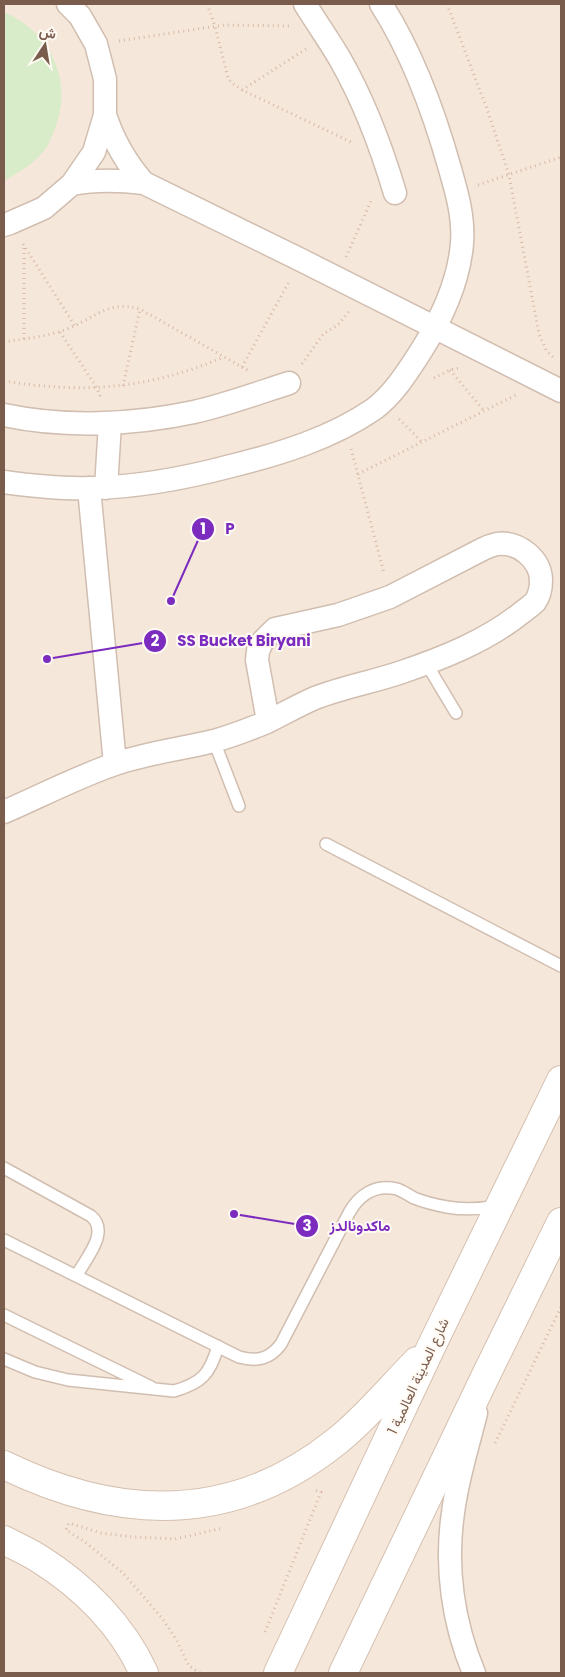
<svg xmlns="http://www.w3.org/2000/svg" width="565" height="1677" font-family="Poppins,Vazirmatn,sans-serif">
	<rect width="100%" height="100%" fill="#fdf6ec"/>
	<!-- residential -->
	<path fill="#f5e8da" d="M4,4h557v1669h-557z"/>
	<!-- green -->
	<path fill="#d8ecc9" d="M4,12c47,20 71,71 50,119 -2,5 -4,10 -6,14 -11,17 -27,26 -44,36z"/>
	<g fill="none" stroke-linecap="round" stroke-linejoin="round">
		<!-- lane casing -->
		<g stroke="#d1beb0" stroke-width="14">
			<path id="lane" d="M426,663l30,50
				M214,741l25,65
				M326,844l235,122
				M4,1168l87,48c19,16 -5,42 -14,59
				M4,1240l235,117c18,5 31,2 42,-13l68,-131c10,-18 26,-29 48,-24 6,2 11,6 17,9 10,4 22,7 33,9 17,3 34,2 51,-1
				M4,1315l147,72
				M4,1359l31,13 33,8 106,11c28,-8 36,-17 44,-45"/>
		</g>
		<!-- street casing -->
		<g stroke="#d1beb0" stroke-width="25">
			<path id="street" d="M305,4c11,18 24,36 35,55 24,42 41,87 55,134
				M105,115c9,27 21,48 39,68
				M72,184c25,-5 47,-4 72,-1l157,77 260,131
				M4,225l6,-2 34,-15 28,-24 22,-32 11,-37v-36l-9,-35 -16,-28 -12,-12
				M4,415c61,13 129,10 190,-3 32,-7 64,-19 95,-29
				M4,482c29,4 58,7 87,6 47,-1 95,-10 140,-22 49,-12 101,-28 143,-57 20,-15 34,-38 47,-58 21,-33 38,-69 41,-108 2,-25 -5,-50 -12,-74 -16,-57 -37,-115 -69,-165
				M89,488l26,276
				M106,488l4,-65
				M4,812c37,-16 73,-35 111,-48 32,-11 66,-15 99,-23 18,-5 36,-12 53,-19 16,-8 32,-17 48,-24 28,-11 58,-16 87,-26 41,-14 84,-31 118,-58 5,-4 11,-8 15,-12 5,-7 6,-13 6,-21 0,-22 -23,-40 -44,-37 -5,1 -10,3 -14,5l-93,48 -52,18 -63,14 -13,13 -4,9 -1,9 11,61
				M474,1673c-21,-50 -29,-106 -21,-160 4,-34 15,-67 23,-100"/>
		</g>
		<!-- secondary casing -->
		<g stroke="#d6c0b0" stroke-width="30">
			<path id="secondary" d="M4,1465c115,56 229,60 333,-24 29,-23 54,-54 80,-80
				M4,1540c11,6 23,11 34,18 45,28 84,67 106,115
				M278,1673l154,-328 129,-265
				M343,1673l143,-298 75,-153"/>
		</g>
		<!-- path -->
		<path stroke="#d9b8a5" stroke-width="3" stroke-dasharray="1 4" stroke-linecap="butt" d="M207,4l8,22 13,52 4,5 10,7 111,53
			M447,4l40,105 22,66 30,159 7,16 8,8
			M119,41l105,-16 65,1
			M242,90l64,-41
			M478,185l83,-28
			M23,244l52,82
			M346,257l25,-56
			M60,332l37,56 4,10
			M24,339v-92
			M4,342c18,-3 39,-5 57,-11 31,-9 44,-32 79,-22l109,62
			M302,364l21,-30 15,-9 12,-15
			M242,367l48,-87
			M450,370l34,41
			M434,378l16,-8 10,-2
			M4,381c81,13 144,8 220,-24
			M123,386l17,-77
			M399,419l23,23
			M351,449l33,124
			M358,474l158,-79
			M495,1443l66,-136
			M265,1632l56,-140 -7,-2
			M200,1673l-11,-7 -13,-27 -14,-21 -39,-45 -38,-31 -19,-12 3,-7 32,10 32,4 42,2 48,-11"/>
		<!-- lane -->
		<use href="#lane" stroke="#fff" stroke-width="11"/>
		<!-- street -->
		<use href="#street" stroke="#fff" stroke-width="22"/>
		<!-- secondary -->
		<use href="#secondary" stroke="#fff" stroke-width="28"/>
	</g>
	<g text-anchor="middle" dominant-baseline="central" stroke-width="4" stroke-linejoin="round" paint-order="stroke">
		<!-- street labels -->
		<g font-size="14" fill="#7a5c4d" stroke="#fffaf3">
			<text transform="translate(418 1376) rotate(-65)">شارع المدينة العالمية 1</text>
		</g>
	</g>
	<!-- callouts -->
	<path fill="none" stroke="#7b2cbf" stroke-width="2" d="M171 601L203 529M47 659L155 641M234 1214L307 1226"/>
	<g fill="#7b2cbf" stroke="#fffaf3" stroke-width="2">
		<circle cx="171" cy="601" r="5"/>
		<circle cx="47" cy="659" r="5"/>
		<circle cx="234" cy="1214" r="5"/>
		<circle cx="203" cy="529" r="12"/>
		<circle cx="155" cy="641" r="12"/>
		<circle cx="307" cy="1226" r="12"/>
	</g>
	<g font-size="15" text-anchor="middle" font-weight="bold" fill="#fff">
		<text x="203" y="534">1</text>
		<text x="155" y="646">2</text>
		<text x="307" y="1231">3</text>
	</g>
	<g font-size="15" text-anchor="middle" font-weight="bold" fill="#7b2cbf" stroke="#fffaf3" stroke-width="4" stroke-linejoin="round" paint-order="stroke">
		<text x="230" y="534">P</text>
		<text x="244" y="646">SS Bucket Biryani</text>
		<text x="360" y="1231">ماكدونالدز</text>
	</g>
	<!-- border -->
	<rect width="565" height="1677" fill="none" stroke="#7a5c4d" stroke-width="10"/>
	<!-- north arrow -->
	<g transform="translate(45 45) rotate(12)" stroke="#fffaf3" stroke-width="4" paint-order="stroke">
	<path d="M0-4L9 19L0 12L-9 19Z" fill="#7a5c4d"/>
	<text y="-8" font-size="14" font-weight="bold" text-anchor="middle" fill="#7a5c4d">ش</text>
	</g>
</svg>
